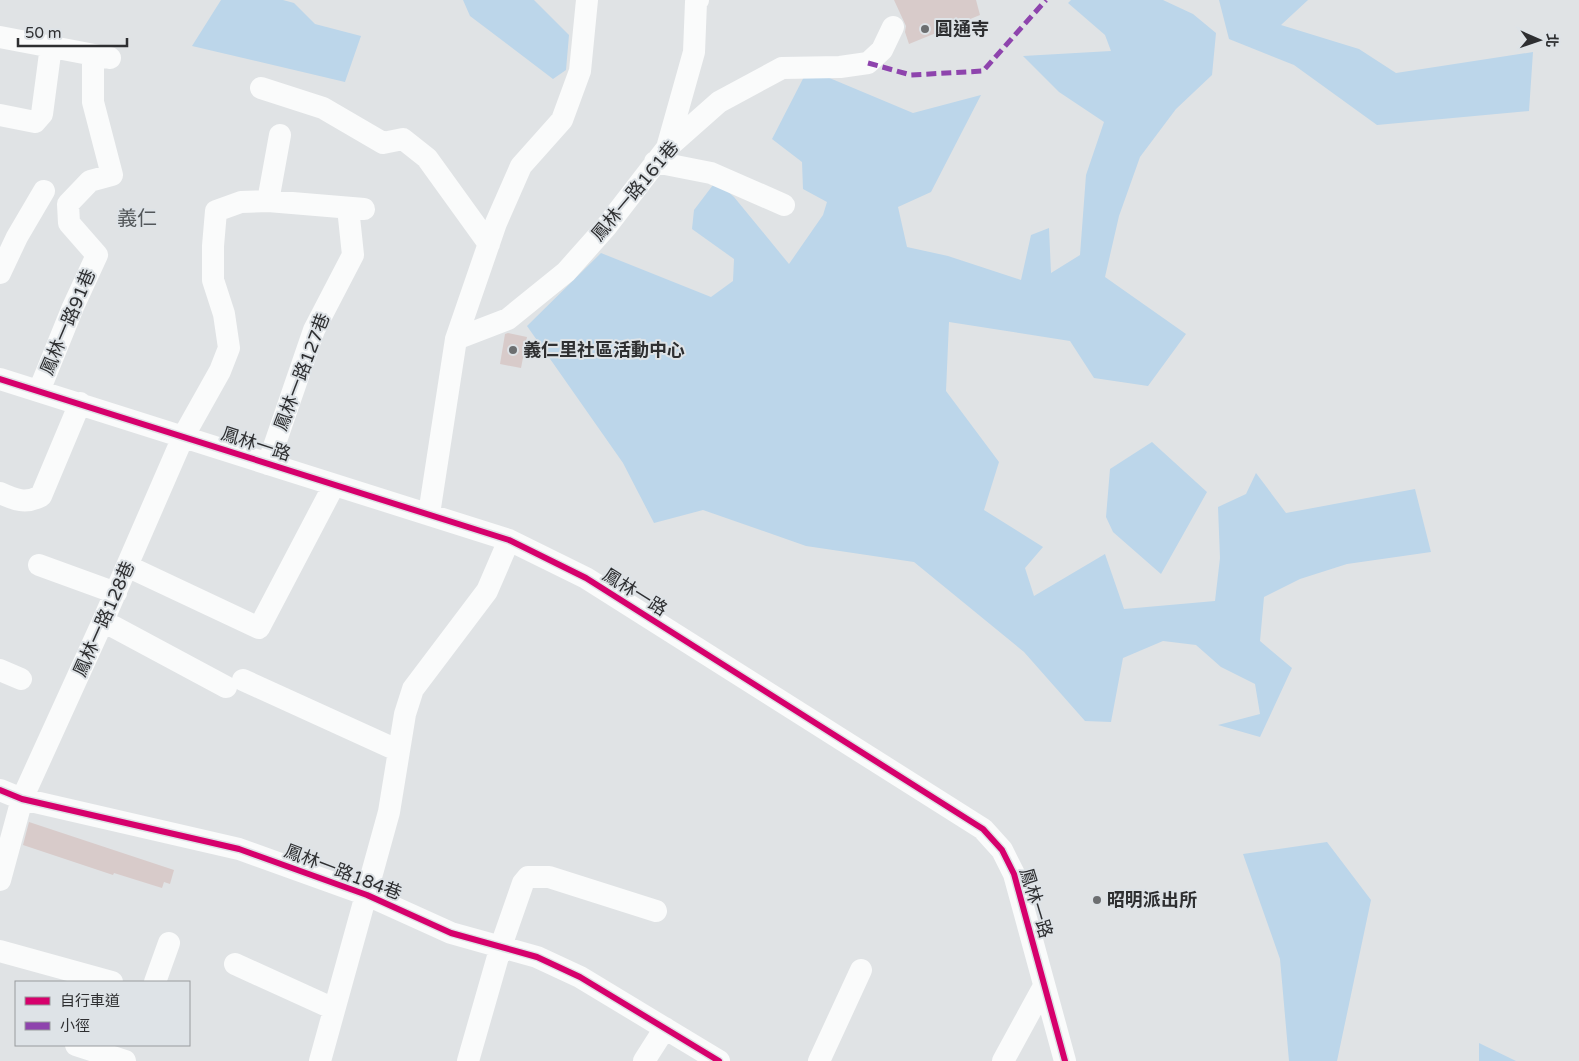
<svg xmlns="http://www.w3.org/2000/svg" width="1579" height="1061" font-family="'Varela Round','Noto Sans TC',sans-serif">
	<rect width="100%" height="100%" fill="#e0e3e5"/>
	<!-- green -->
	<path fill="#bcd6ea" d="M221,0h62l11,3 21,21 46,12 -16,46 -153,-36z
		M463,0h71l35,35 -3,35 -13,9 -83,-63z
		M1071,0h92l30,14 23,19 -4,42 -36,34 -36,48 -21,59 -14,61 81,57 -38,52 -54,-8 -24,-37 -121,-19 -3,69 53,71 -15,48 59,37 -18,21 9,28 71,-42 19,55 91,-8 5,-43 -2,-51 28,-13 10,-21 30,40 129,-24 16,63 -84,12 -47,15 -36,18 -4,44 32,27 -32,69 -42,-12 42,-11 -5,-30 -34,-17 -25,-22 -33,-4 -40,17 -12,64 -26,-1 -61,-69 -110,-90 -108,-16 -103,-36 -49,13 -31,-60 -96,-137 74,-73 110,44 22,-16 1,-22 -42,-30 2,-19 22,-29 18,16 55,67 34,-49 4,-13 -24,-13 -1,-27 -30,-23 36,-70 105,44 68,-18 -50,97 -33,15 9,40 41,9 73,24 10,-45 18,-7 2,45 29,-18 6,-80 18,-53 -45,-30 -36,-36 88,-5 -6,-16 -37,-32z
		M1219,0h89l-27,25 78,24 37,24 137,-21 -4,59 -152,14 -83,-60 -65,-26z
		M1152,442l55,50 -46,82 -48,-42 -7,-15 4,-48z
		M1327,842l44,58 -34,161h-48l-9,-102 -37,-105z
		M1479,1043l37,18h-37z"/>
	<!-- building -->
	<path fill="#d8cbca" d="M894,0h82l4,15 -71,29 -4,-12 1,-6z
		M508,333l19,4 -6,31 -21,-4 5,-30z
		M29,822l145,48 -4,14 -6,-2 -2,6 -48,-15 -1,2 -90,-30z"/>
	<g fill="none" stroke-linecap="round" stroke-linejoin="round">
		<!-- minor -->
		<path stroke="#fafbfb" stroke-width="22" d="M0,37l110,21
			M261,88l62,20 60,35 20,-4 24,19 62,86
			M0,115l35,7 7,-8 9,-68
			M667,148l27,-96 2,-50 2,-2
			M655,162l56,11 73,32
			M268,201l12,-66
			M0,273l17,-36 27,-46
			M456,339l52,-20 58,-47 40,-45 61,-79 52,-46 63,-34 58,-1 28,-4 14,-13 11,-23
			M0,379l509,161 77,38 397,251 19,21 12,24 51,187
			M39,391l34,-84 24,-52 -28,-32 -1,-19 22,-23 22,-6 -19,-73v-47
			M268,464l46,-134 39,-75 -5,-47
			M0,493c15,7 26,11 41,3l39,-93
			M429,514l27,-175 40,-116 25,-57 41,-46 18,-49 7,-71
			M39,565l77,28
			M127,566l132,62 75,-143
			M103,621l123,66
			M0,670l21,9
			M243,680l156,71
			M0,790l22,9 217,50 128,46 84,38 86,24 43,20 139,84
			M0,880l22,-81 81,-178 80,-184 37,-66 9,-23 -5,-34 -11,-34v-34l3,-35 25,-9 27,-1 96,8
			M0,951l112,31
			M235,964l99,45
			M155,982l14,-39
			M76,1045l49,16
			M320,1061l69,-249 16,-98 8,-25 74,-98 22,-51
			M468,1061l33,-115 22,-63 5,-6h21l107,34
			M644,1061l21,-33
			M819,1061l42,-91
			M1003,1061l41,-75"/>
		<!-- quiet -->
		<path stroke="#8e44ad" stroke-width="5" stroke-dasharray="10 5" stroke-linecap="butt" d="M868,63l43,12 72,-4 63,-71"/>
		<!-- cycleway casing -->
		<g stroke="#dee3e7" stroke-width="9">
			<path id="cycleway" d="M0,379l509,161 77,38 397,251 19,21 12,24 51,187
				M0,790l22,9 217,50 128,46 84,38 86,24 43,20 139,84"/>
		</g>
		<!-- cycleway -->
		<use href="#cycleway" stroke="#d6006c" stroke-width="6"/>
	</g>
	<!-- markers -->
	<g fill="#6c6e70" stroke="#dee3e7" stroke-width="2">
		<circle cx="925" cy="29" r="5"/>
		<circle cx="513" cy="350" r="5"/>
		<circle cx="1097" cy="900" r="5"/>
	</g>
	<g text-anchor="middle" dominant-baseline="central" stroke-width="4" stroke-linejoin="round" paint-order="stroke">
		<!-- poi labels -->
		<g font-size="18" font-weight="bold" fill="#2e2f31" stroke="#dee3e7" text-anchor="start">
			<text x="935" y="29">圓通寺</text>
			<text x="523" y="350">義仁里社區活動中心</text>
			<text x="1107" y="900">昭明派出所</text>
		</g>
		<!-- street labels -->
		<g font-size="18" fill="#2e2f31" stroke="#dee3e7">
			<text transform="translate(635 191) rotate(-50)">鳳林一路161巷</text>
			<text transform="translate(68 322) rotate(-67)">鳳林一路91巷</text>
			<text transform="translate(302 372) rotate(-69)">鳳林一路127巷</text>
			<text transform="translate(256 444) rotate(18)">鳳林一路</text>
			<text transform="translate(635 592) rotate(32)">鳳林一路</text>
			<text transform="translate(104 619) rotate(-66)">鳳林一路128巷</text>
			<text transform="translate(343 872) rotate(21)">鳳林一路184巷</text>
			<text transform="translate(1036 903) rotate(73)">鳳林一路</text>
		</g>
		<!-- quarter labels -->
		<g font-size="20" fill="#53575a" stroke="#dee3e7">
			<text x="137" y="219">義仁</text>
		</g>
	</g>
	<!-- legend -->
	<rect x="15" y="981" width="175" height="65" fill="#dee3e7" stroke="#989b9e"/>
	<rect x="25" y="997" width="25" height="8" fill="#d6006c" stroke="#989b9e"/>
	<text x="60" y="1006" font-size="15" fill="#2e2f31">自行車道</text>
	<rect x="25" y="1022" width="25" height="8" fill="#8e44ad" stroke="#989b9e"/>
	<text x="60" y="1031" font-size="15" fill="#2e2f31">小徑</text>
	<!-- north arrow -->
	<g transform="translate(1539 40) rotate(92)" stroke="#dee3e7" stroke-width="4" paint-order="stroke">
	<path d="M0-4L9 19L0 12L-9 19Z" fill="#2e2f31"/>
	<text y="-8" font-size="14" font-weight="bold" text-anchor="middle" fill="#2e2f31">北</text>
	</g>
	<!-- scale -->
	<path d="M18 38v8h109v-8" fill="none" stroke="#2e2f31" stroke-width="2.5"/>
	<text x="25" y="38" font-size="15" fill="#2e2f31" stroke="#dee3e7" stroke-width="4" paint-order="stroke">50 m</text>
</svg>
